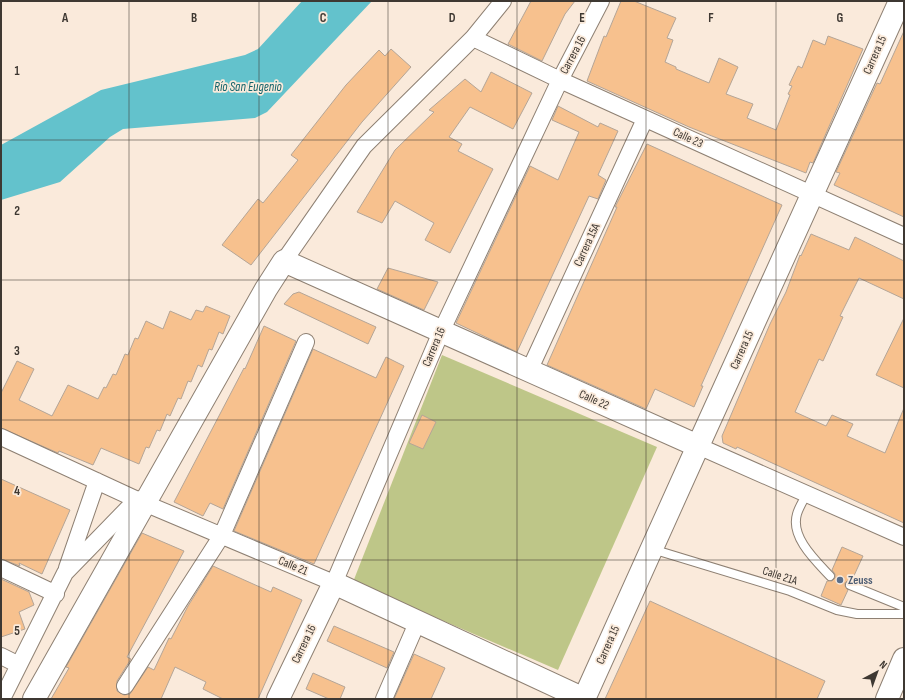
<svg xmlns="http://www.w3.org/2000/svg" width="905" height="700" font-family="'Sofia Sans Condensed',sans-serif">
	<rect width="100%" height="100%" fill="#faeadb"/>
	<!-- green -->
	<path fill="#bec688" d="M442,355l215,92 -99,223 -205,-88z"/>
	<!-- water -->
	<path fill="#63c2cc" d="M302,1h70l-105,111 -12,6 -132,11 -13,8 -50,45 -59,18v-55l100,-55 144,-35 13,-6z"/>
	<!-- building -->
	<path fill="#f7c18e" stroke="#b4a597" d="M531,1h44l-10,13 -23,47 -34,-17z
		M621,1h13l42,17 -9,20 6,2 -8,22 11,5v2l33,14 10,-25 19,9 -12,27 27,10 -6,14 29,12 14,-35 -2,-1 4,-8 -3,-1 9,-19 4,2 11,-28 12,5 3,-9 35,13 -50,114 -3,-1 -4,11 -117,-46 -102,-46 17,-45 2,1z
		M904,31v186l-70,-32 6,-12 -4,-1 41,-89 3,1z
		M391,49l20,18 -49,55 -111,143 -29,-20 36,-46 5,4 35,-43 -7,-5 55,-70 33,-35 6,6z
		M491,72l41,21 -19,36 -43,-22 -21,30 13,7 -4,7 35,18 -43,84 -25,-13 9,-17 -39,-22 -13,22 -25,-11 38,-62 39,-38 -5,-2 36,-31 16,13z
		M558,106l40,21 2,-4 18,8 -20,44 8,5 -8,19 -9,-3 -72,156 -61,-29 74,-157 28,14 21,-48 -27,-12z
		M647,144l135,61 -81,181h2l-9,21 -39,-18 -9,20 -99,-44 70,-158h-2z
		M811,234l38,16 6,-13 49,24v38l-45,-21 -19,38 3,1 -20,44 -4,-2 -24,53 31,14 6,-11 21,9 -6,12 38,17 19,-45v115l-167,-76 -1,2 -13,-6 -1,-7 48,-112 16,-32 14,-37 1,1z
		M388,268l50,14 -14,28 -47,-21z
		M299,292l77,35 -8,17 -84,-40 9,-10z
		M206,306l24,10 -7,18 -4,-2 -7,18 -3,-1 -7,18 -4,-2 -7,17 -3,-1 -7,18 -3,-1 -8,18 -3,-2 -7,17 -3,-1 -8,18 -3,-1 -7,17 -38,-16 -8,17 -34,-14 -1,2 -57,-25v-35l16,-32 17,8 -15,31 33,16 16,-31 30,14 6,-12 2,1 7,-14 3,1 9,-21 3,1 7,-17 3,1 8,-18 17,8 7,-18 21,9 5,-10 7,2z
		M904,318v70l-28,-13z
		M264,326l32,15 -73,168 -13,-6 -7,13 -29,-14 70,-134 1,1z
		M313,349l63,29 10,-21 18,9 -90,198 -80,-33z
		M422,415l14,7 -13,27 -14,-6z
		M1,479l69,31 -28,64 -23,-11 1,3 -19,-7z
		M142,533l42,18 -57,106 4,2 -14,22v10l7,4 6,-1 18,-27 6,3 15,-32 2,1 17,-33 25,-40 58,26 2,-5 29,13 -44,99h-35l-20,-10 3,-7 -31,-15 -14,32h-110l18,-31 -3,-1z
		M842,547l21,9 -11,24h-3l-4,3v3l3,4 -7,15 -20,-9 6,-15h5l3,-3v-4l-3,-4z
		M1,579l28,13 5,13 -15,7 6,17 -24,8z
		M650,601l175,80 -8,18h-212z
		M334,626l60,26 -7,16 -60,-27z
		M414,654l31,14 -14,31h-37z
		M313,673l32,14 -5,12h-11l-23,-10z"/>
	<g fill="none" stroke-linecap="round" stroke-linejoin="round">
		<!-- service casing -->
		<g stroke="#8e8073" stroke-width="10">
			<path id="service" d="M807,494c-4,7 -8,13 -10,20 -7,23 19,47 33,62
				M652,549l138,42 47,19 20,4h47
				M850,585l54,22"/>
		</g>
		<!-- minor casing -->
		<g stroke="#8e8073" stroke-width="18">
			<path id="minor" d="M473,38l87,42 344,156
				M284,261l80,-115 109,-108 30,-37
				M529,371l116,-252
				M1,437l143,66 190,80 107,-251 119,-252 41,-79
				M698,446l206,91
				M1,568l55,26
				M67,568l30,-87
				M1,656l18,9
				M125,686l97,-151 84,-193
				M2,699l63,-126 72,-74
				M384,699l33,-76"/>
		</g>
		<!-- secondary casing -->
		<g stroke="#8e8073" stroke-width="24">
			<path id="secondary" d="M584,699l114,-253"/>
		</g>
		<!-- primary casing -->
		<g stroke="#8e8073" stroke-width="24">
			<path id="primary" d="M34,699l232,-410 18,-28 414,185 202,-445
				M278,699l56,-116 250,116
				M887,699l17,-40"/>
		</g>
		<!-- service -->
		<use href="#service" stroke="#fff" stroke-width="8"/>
		<!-- minor -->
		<use href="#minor" stroke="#fff" stroke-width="16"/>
		<!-- secondary -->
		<use href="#secondary" stroke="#fff" stroke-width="22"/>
		<!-- primary -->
		<use href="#primary" stroke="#fff" stroke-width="22"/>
	</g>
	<!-- grid -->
	<path fill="none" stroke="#3e3832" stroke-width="1" stroke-opacity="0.55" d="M129,1v698M259,1v698M388,1v698M517,1v698M646,1v698M776,1v698M1,140h903M1,280h903M1,420h903M1,560h903"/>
	<!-- markers -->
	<circle fill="#5c6f8a" stroke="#faeadb" stroke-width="1.5" cx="840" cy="580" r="4"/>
	<g text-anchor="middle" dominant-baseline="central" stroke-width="3.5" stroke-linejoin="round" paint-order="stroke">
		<!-- street labels -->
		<g font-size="12" fill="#3e3832" stroke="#faeadb">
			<text transform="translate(573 55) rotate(-62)">Carrera 16</text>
			<text transform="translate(875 55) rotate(-66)">Carrera 15</text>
			<text transform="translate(688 138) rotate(25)">Calle 23</text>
			<text transform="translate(587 245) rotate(-65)">Carrera 15A</text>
			<text transform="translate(434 347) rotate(-67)">Carrera 16</text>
			<text transform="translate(742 350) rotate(-66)">Carrera 15</text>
			<text transform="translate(594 400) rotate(24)">Calle 22</text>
			<text transform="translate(293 566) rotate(23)">Calle 21</text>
			<text transform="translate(780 576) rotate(18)">Calle 21A</text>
			<text transform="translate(304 644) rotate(-64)">Carrera 16</text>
			<text transform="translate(608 645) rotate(-66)">Carrera 15</text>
		</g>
		<!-- service labels -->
		<g font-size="12" font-weight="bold" fill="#4e5e75" stroke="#faeadb" text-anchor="start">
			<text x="848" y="580">Zeuss</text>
		</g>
		<!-- water labels -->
		<g font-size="13" font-style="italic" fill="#116269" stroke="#faeadb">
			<text x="248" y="87">Río San Eugenio</text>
		</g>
	</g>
	<g font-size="13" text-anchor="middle" font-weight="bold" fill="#3e3832" stroke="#faeadb" stroke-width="3.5" stroke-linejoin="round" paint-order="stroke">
		<text x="65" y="22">A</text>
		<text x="194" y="22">B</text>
		<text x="323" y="22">C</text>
		<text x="452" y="22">D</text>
		<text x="582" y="22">E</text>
		<text x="711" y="22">F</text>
		<text x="840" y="22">G</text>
		<text x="17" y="75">1</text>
		<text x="17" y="215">2</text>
		<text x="17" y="355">3</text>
		<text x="17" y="495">4</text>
		<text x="17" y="635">5</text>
	</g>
	<!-- border -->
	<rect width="905" height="700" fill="none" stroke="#3e3832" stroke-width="4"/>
	<!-- north arrow -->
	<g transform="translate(877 672) rotate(41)" stroke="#faeadb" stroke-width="3" paint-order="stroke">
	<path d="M0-3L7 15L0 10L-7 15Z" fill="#3e3832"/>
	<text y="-6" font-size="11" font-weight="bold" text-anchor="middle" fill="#3e3832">N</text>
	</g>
</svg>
